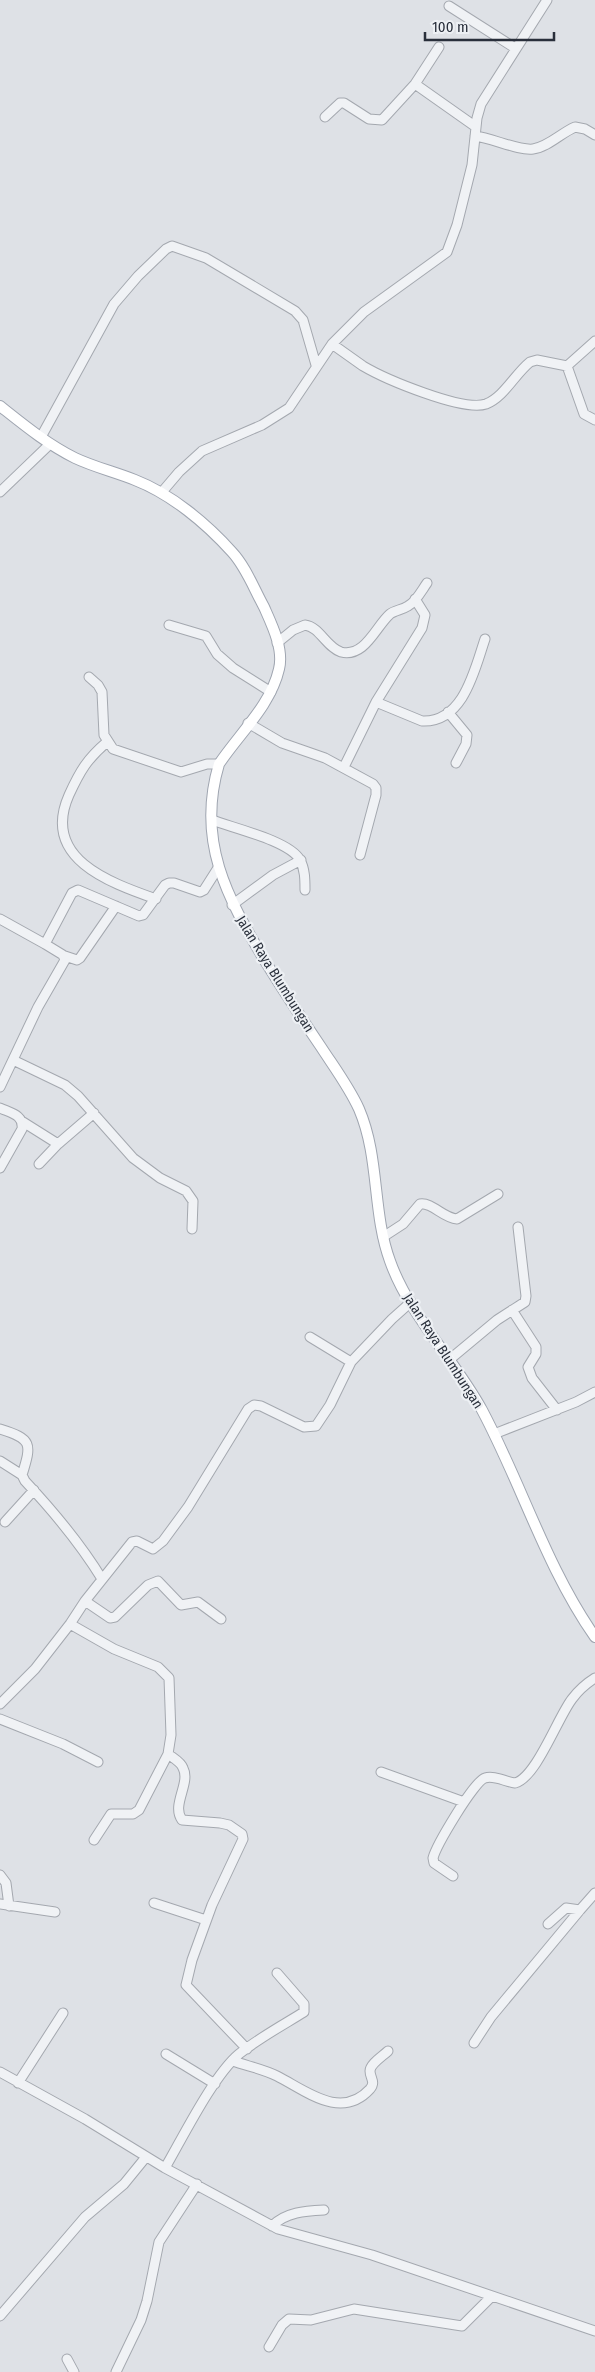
<svg xmlns="http://www.w3.org/2000/svg" width="595" height="2372" font-family="'Fira Sans Condensed',sans-serif">
	<rect width="100%" height="100%" fill="#dee1e6"/>
	<g fill="none" stroke-linecap="round" stroke-linejoin="round">
		<!-- minor casing -->
		<g stroke="#a4a8af" stroke-width="11">
			<path id="minor" d="M449,6l66,42
				M415,84l61,43
				M325,117l15,-14h4l25,16 13,1 33,-36 24,-37
				M475,136c17,2 44,15 58,13 15,-2 28,-16 42,-22l10,2 10,6
				M332,344c10,7 21,15 31,22 22,13 100,46 123,38 18,-7 29,-30 44,-42l7,-2 30,6 28,-25
				M567,366l17,48 11,6
				M41,437l73,-133 24,-28 28,-27 6,-3 34,12 89,53 8,9 13,45
				M0,492l50,-48
				M162,492l17,-20 23,-21 60,-26 27,-17 43,-64 32,-32 83,-60 10,-27 15,-60 5,-47 4,-14 66,-104
				M169,625l37,11 11,18 16,14 38,24
				M277,643l16,-13 12,-5c15,2 21,22 36,27 24,6 35,-26 49,-38 5,-4 12,-4 18,-8 8,-4 14,-16 19,-23
				M89,677l9,8 4,7 2,43 9,14 68,23 26,-8h12
				M376,702l46,19c42,2 53,-53 63,-82
				M448,712l19,23 -1,9 -10,19
				M248,723l34,20 43,15 48,26 3,4v7l-16,60
				M107,742c-20,17 -27,29 -38,53 -28,63 39,87 87,104
				M344,767l32,-65 46,-74 3,-13 -10,-16
				M212,820c21,8 78,21 88,40 5,9 5,20 5,30
				M232,905l41,-30 28,-15
				M0,919l45,25 27,-51 6,-3 61,26 4,-1 22,-30 4,-2h5l26,9 4,-2 14,-22
				M65,956l12,4 3,-2 36,-52
				M13,1060l52,25 13,11 55,62 27,20 26,13 7,10 -1,28
				M0,1087l38,-80 27,-47 -2,-5 -18,-11
				M0,1108c11,5 24,7 22,21l-22,39
				M23,1122l35,22
				M39,1164l19,-20 36,-31
				M383,1237l20,-13 17,-20c12,-2 23,14 37,15l41,-25
				M512,1310l24,37v7l-8,13 4,11 25,32
				M310,1337l41,25
				M449,1360l48,-40 28,-18 1,-6 -8,-69
				M0,1429c32,10 32,14 22,46l3,6c29,31 55,62 77,98
				M494,1434l82,-32 19,-10
				M0,1461l22,14
				M5,1522l29,-32
				M85,1601l25,17 5,-1 33,-32 10,-4 23,24 17,-3 23,17
				M70,1624l44,25 44,18 11,11 2,57 -3,19 -29,56 -6,4h-22l-17,26
				M0,1704l35,-35 35,-45 15,-23 47,-59 5,-1 16,8 10,-8 25,-34 60,-98 6,-4 7,1 43,21 12,-1 14,-21 21,-43 41,-43 19,-17
				M0,1719l63,25 35,18
				M168,1754c5,4 13,8 15,14 8,15 -12,37 -1,52l38,3 9,2 13,9 1,5 -31,66 -20,55 -6,25 61,64
				M381,1772l83,30
				M0,1875l6,8 3,23
				M453,1876l-19,-13 -1,-5c3,-12 41,-77 52,-80 9,-3 21,4 30,5 21,-5 43,-66 57,-84 6,-8 15,-16 23,-21
				M154,1903l52,17
				M0,1904l55,8
				M548,1924l18,-16 14,2 15,-17
				M474,2043l17,-26 89,-107
				M166,2054l49,30
				M233,2061c14,5 30,8 44,15 28,14 64,45 93,13 6,-7 0,-11 0,-18 0,-7 13,-15 18,-20
				M0,2072l85,47 80,49 113,61 94,26 223,76
				M18,2083l45,-70
				M165,2168c18,-31 48,-92 74,-114 20,-16 44,-29 65,-42v-8l-27,-31
				M272,2226c14,-14 33,-15 52,-16
				M0,2316l85,-99 39,-33 22,-27
				M269,2347l13,-22 7,-6 22,1 43,-11 108,17 30,-30
				M67,2359l7,13
				M116,2372l25,-52 6,-19 12,-59 38,-58"/>
		</g>
		<!-- major casing -->
		<g stroke="#9fa5b0" stroke-width="12">
			<path id="major" d="M0,406c24,19 47,38 75,52 19,9 40,14 60,22 36,14 71,43 97,72 14,15 22,37 32,55 8,18 20,42 15,62 -8,36 -40,65 -60,95 -23,77 8,133 46,197 18,29 37,58 56,86 13,20 28,40 38,62 21,49 13,103 31,152 19,54 65,99 92,149 40,75 64,157 113,227"/>
		</g>
		<!-- minor -->
		<use href="#minor" stroke="#f0f2f5" stroke-width="9"/>
		<!-- major -->
		<use href="#major" stroke="#fff" stroke-width="10"/>
	</g>
	<g text-anchor="middle" dominant-baseline="central" stroke-width="4.5" stroke-linejoin="round" paint-order="stroke">
		<!-- street labels -->
		<g font-size="14" fill="#292f3b" stroke="#edf0f4">
			<text transform="translate(275 974) rotate(58)">Jalan Raya Blumbungan</text>
			<text transform="translate(443 1351) rotate(57)">Jalan Raya Blumbungan</text>
		</g>
	</g>
	<!-- scale -->
	<path d="M425 32v8h129v-8" fill="none" stroke="#292f3b" stroke-width="2.5"/>
	<text x="432" y="32" font-size="15" fill="#292f3b" stroke="#edf0f4" stroke-width="4" paint-order="stroke">100 m</text>
</svg>
